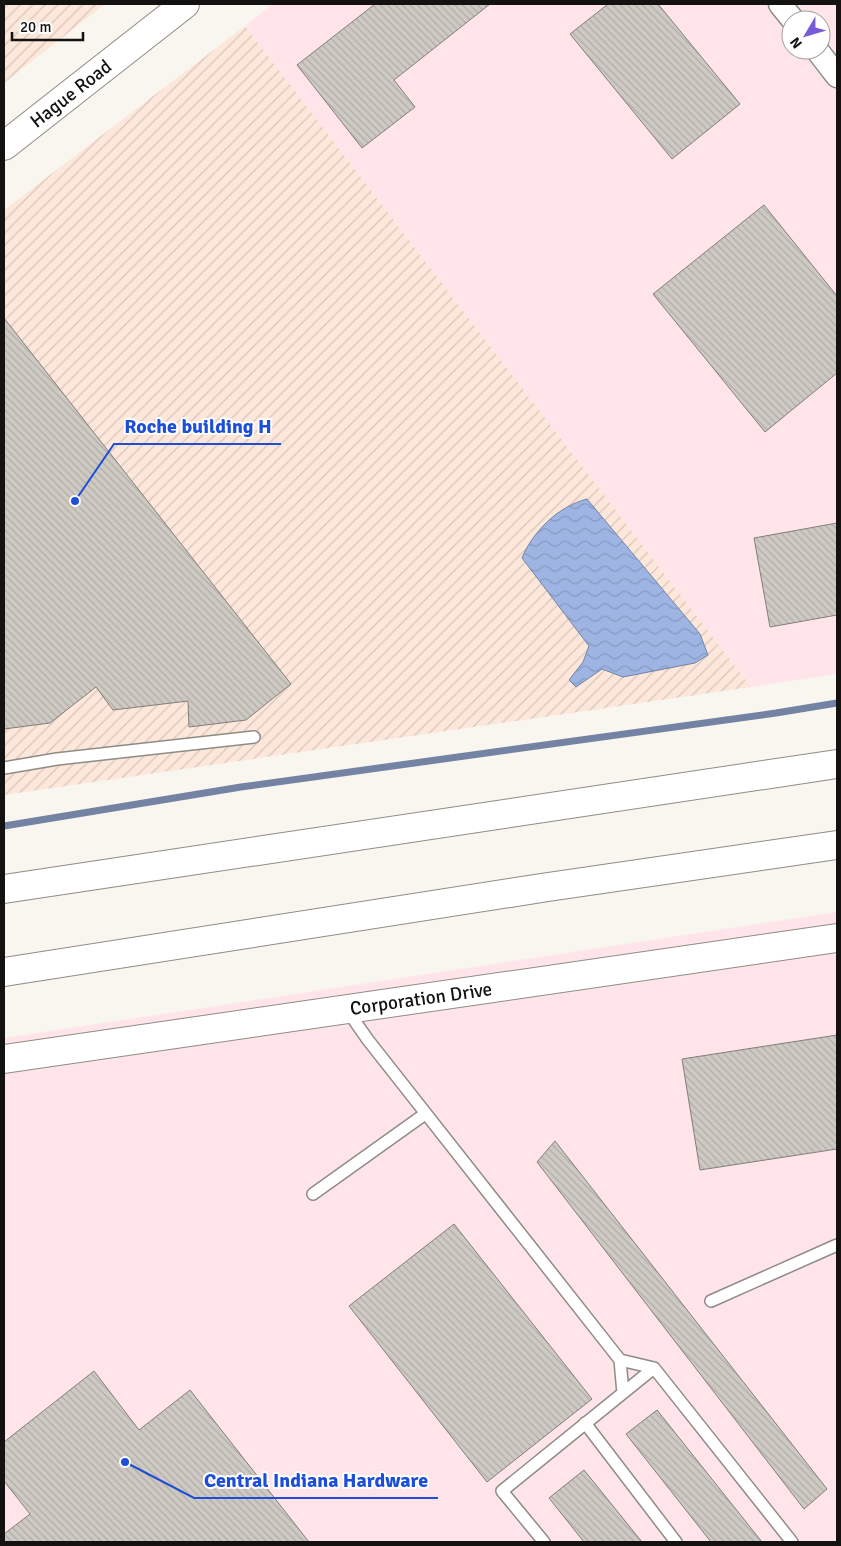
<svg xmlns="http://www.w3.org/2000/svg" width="841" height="1546" font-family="Signika,sans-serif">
	<defs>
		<pattern id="industrial-furrows" width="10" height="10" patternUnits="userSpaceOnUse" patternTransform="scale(1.25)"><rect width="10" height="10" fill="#fde7da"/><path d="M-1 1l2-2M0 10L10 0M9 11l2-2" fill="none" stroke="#d8c5ba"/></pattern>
		<pattern id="water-waves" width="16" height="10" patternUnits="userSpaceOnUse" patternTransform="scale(1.25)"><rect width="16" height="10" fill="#9eb4e2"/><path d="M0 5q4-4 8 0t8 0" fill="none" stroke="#879ac1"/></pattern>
		<pattern id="building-back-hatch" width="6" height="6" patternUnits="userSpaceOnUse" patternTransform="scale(1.25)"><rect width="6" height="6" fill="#cec9c3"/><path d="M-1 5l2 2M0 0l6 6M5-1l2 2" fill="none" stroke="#b0aca6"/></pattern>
	</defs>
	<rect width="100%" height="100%" fill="#f8f6ee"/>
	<!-- commercial -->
	<path fill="#ffe4e9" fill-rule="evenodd" d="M272,4h565v670l-86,13 -506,-661zM791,20h30v30h-30z
		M837,912v630h-833v-504z"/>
	<!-- industrial -->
	<path fill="url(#industrial-furrows)" d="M4,4h101l-101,79z
		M245,26l506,661 -747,108v-585z"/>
	<!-- water -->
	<path fill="url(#water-waves)" stroke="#7483a3" d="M587,499l113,135 8,21 -13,8 -72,14 -21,-8 -26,18 -7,-7 14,-18 6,-16 -67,-88c11,-27 37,-52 65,-59z"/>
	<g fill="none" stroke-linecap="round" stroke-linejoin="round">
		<!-- stream -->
		<path stroke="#7483a3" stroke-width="7" d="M4,826l237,-39 535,-74 61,-10"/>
	</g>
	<!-- building -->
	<path fill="url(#building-back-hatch)" stroke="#837e79" d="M375,4h115l-96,76 21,27 -53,41 -65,-83z
		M608,4h50l82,100 -68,55 -102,-125z
		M764,205l73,91v77l-72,59 -112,-138z
		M4,318l287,366 -45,36 -57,7 -1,-26 -75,9 -17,-23 -46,36 -46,6z
		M837,523v92l-67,12 -16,-89z
		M837,1035v114l-137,21 -18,-111z
		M555,1141l272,348 -23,20 -267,-347z
		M454,1224l138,175 -105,83 -138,-176z
		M94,1371l45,59 51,-40 119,152h-305v-8l26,-20 -26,-33v-39z
		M657,1410l105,132h-51l-85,-108z
		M584,1470l58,72h-58l-35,-44z"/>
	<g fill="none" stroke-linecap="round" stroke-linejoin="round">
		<!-- service casing -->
		<g stroke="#8e8c85" stroke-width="14">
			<path id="service" d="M4,768l53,-9 197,-22
				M347,1010l21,30 252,320 34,8 -31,25 -3,-33
				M313,1194l112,-80
				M711,1301l126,-56
				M654,1368l138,174
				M585,1423l91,119
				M544,1542l-42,-51 121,-98"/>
		</g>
		<!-- minor casing -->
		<g stroke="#8e8c85" stroke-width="25">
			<path id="minor" d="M780,4l13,16
				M817,50l20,26"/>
		</g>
		<!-- tertiary casing -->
		<g stroke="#8e8c85" stroke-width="30">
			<path id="tertiary" d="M4,146l181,-142
				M4,1059l833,-121"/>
		</g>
		<!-- motorway casing -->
		<g stroke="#8e8c85" stroke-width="30">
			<path id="motorway" d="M4,889l833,-125
				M4,972l544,-85 289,-42"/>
		</g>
		<!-- service -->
		<use href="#service" stroke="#fff" stroke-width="11"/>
		<!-- minor -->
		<use href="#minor" stroke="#fff" stroke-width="22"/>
		<!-- tertiary -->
		<use href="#tertiary" stroke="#fff" stroke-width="28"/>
		<!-- motorway -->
		<use href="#motorway" stroke="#fff" stroke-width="28"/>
	</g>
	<g text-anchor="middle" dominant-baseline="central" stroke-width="4" stroke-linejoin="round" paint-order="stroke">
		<!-- street labels -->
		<g font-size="19" fill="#131210" stroke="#fff">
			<text transform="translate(71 94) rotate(-38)">Hague Road</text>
			<text transform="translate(421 999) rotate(-8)">Corporation Drive</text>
		</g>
	</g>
	<!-- callouts -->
	<path fill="none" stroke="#1d4ed8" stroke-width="2" d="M75 501L114 444H281M125 1462L194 1498H438"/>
	<g fill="#1d4ed8" stroke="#fff" stroke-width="2">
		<circle cx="75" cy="501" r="5"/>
		<circle cx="125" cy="1462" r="5"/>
	</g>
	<g font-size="20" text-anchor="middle" font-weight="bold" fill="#1d4ed8" stroke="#fff" stroke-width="4" stroke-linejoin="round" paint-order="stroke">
		<text x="198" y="433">Roche building H</text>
		<text x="316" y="1487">Central Indiana Hardware</text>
	</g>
	<!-- border -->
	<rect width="841" height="1546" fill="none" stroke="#131210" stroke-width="10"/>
	<!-- north arrow -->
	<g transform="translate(806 35) rotate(232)"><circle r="24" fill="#ffffff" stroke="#a1a09f"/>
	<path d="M0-4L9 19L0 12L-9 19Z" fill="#775cd7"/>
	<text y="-8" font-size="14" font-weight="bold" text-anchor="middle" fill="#131210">N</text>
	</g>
	<!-- scale -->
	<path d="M12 32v8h71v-8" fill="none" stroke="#131210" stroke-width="2.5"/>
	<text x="20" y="32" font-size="15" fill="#131210" stroke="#ffffff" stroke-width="4" paint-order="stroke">20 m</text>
</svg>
